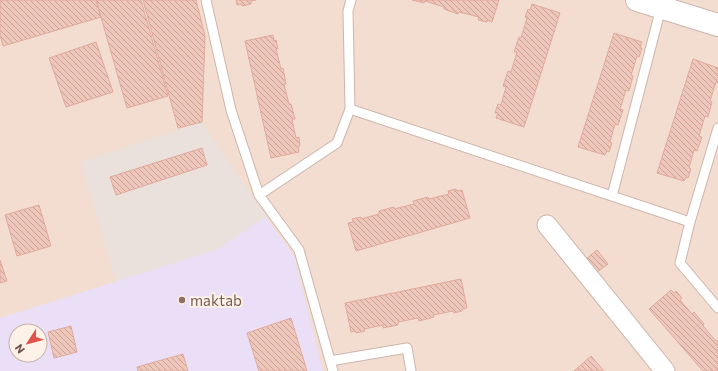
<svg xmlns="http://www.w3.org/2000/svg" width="718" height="371" font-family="Commissioner,sans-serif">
	<defs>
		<pattern id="building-back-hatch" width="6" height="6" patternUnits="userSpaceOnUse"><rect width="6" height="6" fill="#efc6ba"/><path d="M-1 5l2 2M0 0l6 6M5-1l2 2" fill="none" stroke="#c6a399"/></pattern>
	</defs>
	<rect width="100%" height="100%" fill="#fbede2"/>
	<!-- residential -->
	<path fill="#f2ddd0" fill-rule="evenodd" d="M0,0h718v371h-718zM16,331h24v24h-24z"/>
	<!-- industrial -->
	<path fill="#eae1dd" d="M202,122l64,95 -50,33 -100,32 -35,-120z"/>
	<!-- education -->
	<path fill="#eadff7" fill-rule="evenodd" d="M266,217l28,39 29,115h-323v-53l216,-68zM16,331h24v24h-24z"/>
	<!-- building -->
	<path fill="url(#building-back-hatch)" stroke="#e1aa9c" d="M0,0h96l5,17 -98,29 -3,-11z
		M96,0h45l27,96 -41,12z
		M143,0h53l9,36 -3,86 -24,6z
		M236,0h20l-5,1v3l-9,2v-2l-5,1z
		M412,0h87l-7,22 -5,-2v2l-9,-2 1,-3 -20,-5 -1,2 -14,-5v-2l-19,-6 -1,2z
		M532,4l28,9 -36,114 -28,-9 2,-5h-3l3,-9 3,1 5,-18 -3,-1 5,-15 3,1 6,-20h-3l5,-15 2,1 6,-20 -2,-1 3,-8 2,1z
		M614,33l28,9 -2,6h2l-3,9 -2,-1 -6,19 2,1 -4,15 -3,-1 -6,19 3,1 -5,15 -3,-1 -5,18 2,1 -3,9 -2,-1 -2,4 -27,-8z
		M273,35l1,6 2,-1 2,9h-2l5,20 2,-1 3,16h-2l5,20h2l4,15h-3l4,19 3,-1 1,9 -2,1 1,5 -28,6 -26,-117z
		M96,42l17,50 -47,15 -17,-49z
		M693,59l25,9v15l-2,-1 -6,19 2,1 -4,15 -3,-1 -6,20 3,1 -5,14 -3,-1 -5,18 2,1 -3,9 -2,-1 -2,4 -27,-8z
		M202,148l5,17 -91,30 -6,-18z
		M456,189l1,2 5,-1 8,28 -114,33 -8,-28 5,-1 -1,-3 9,-2v2l18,-5v-3l15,-4v2l20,-5 -1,-3 15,-4 1,2 20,-5 -1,-3z
		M39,205l12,41 -34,10 -12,-41z
		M597,250l11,14 -12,9 -10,-14z
		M0,260l7,21 -7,2z
		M461,279l6,29 -5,1v2l-8,2 -1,-2 -20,4 1,2 -15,4 -1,-3 -20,4v3l-15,3v-3l-19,4 1,2 -9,2 -1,-2 -4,1 -6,-29z
		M671,290l3,3 2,-2 6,7 -2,2 12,14 2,-2 10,12 -1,2 13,15 2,-1v31h-15l-54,-62z
		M291,318l16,53h-48l-12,-38z
		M71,326l6,26 -23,6 -6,-26z
		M183,354l5,17h-50l-1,-4z
		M591,356l13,15h-30z"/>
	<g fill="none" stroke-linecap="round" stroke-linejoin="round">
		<!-- service casing -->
		<g stroke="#ceb5ac" stroke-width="11">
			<path id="service" d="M206,0l25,110 28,85 40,55 34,121
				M350,109l340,113
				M718,128l-28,94 -10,41 38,45
				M259,195l78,-52 13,-34 -2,-98 3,-11
				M612,196l49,-188
				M330,361l77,-13 4,23"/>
		</g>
		<!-- minor casing -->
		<g stroke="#ceb5ac" stroke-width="21">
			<path id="minor" d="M547,225l118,146"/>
		</g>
		<!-- tertiary casing -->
		<g stroke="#ceb5ac" stroke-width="24">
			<path id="tertiary" d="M637,0l81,25"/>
		</g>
		<!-- service -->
		<use href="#service" stroke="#fff" stroke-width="9"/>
		<!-- minor -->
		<use href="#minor" stroke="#fff" stroke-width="19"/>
		<!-- tertiary -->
		<use href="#tertiary" stroke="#fff" stroke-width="22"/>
	</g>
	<!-- markers -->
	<circle fill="#8d6e63" stroke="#fef1e7" stroke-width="1.5" cx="182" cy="300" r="4"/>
	<g text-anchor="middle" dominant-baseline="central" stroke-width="4" stroke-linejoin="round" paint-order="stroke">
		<!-- education labels -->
		<g font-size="15" fill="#785e54" stroke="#fef1e7" text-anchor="start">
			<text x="190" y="300">maktab</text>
		</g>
	</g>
	<!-- north arrow -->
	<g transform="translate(28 343) rotate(234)"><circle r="19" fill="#fef1e7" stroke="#c6b1a8"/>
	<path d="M0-3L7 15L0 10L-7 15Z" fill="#e1524b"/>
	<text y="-6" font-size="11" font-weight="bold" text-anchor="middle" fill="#71514a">N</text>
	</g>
</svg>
